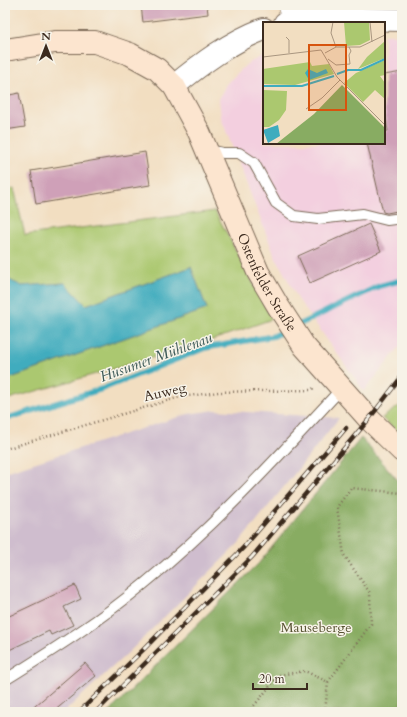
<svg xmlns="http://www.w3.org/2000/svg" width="407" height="717" font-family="Cardo,serif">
	<rect width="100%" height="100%" fill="#f7f3e8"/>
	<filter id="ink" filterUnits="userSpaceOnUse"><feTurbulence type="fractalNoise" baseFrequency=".025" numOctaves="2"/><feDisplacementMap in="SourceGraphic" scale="8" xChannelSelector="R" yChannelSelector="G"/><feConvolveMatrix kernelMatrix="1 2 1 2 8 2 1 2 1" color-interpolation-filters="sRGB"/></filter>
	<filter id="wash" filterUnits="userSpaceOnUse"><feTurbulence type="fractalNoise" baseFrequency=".012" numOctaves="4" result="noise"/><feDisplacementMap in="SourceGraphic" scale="16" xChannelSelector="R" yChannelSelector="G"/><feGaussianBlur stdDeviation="0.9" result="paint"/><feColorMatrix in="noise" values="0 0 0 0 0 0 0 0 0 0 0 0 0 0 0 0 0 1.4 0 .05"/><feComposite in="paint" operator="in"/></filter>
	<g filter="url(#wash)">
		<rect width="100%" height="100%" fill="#f2dec1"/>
		<!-- built -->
		<path fill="#f3cfdf" d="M384,35h18v309l-38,47 -66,-92 -24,-45 -53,-136 -2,-19 7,-15 21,-20 17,-9v88h120z"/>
		<!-- industrial -->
		<path fill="#cfbdce" d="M215,410l124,8 -100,125 -108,107 -67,62h-59v-240l183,-58z"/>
		<!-- green -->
		<path fill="#abc86f" stroke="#737946" d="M14,188l11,47 190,-24 57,108 -68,24 -199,57v-20l202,-71 -16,-42 -105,38 -22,-22 -43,3 -16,-8v-88z
			M402,404v32l-20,-18z"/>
		<!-- forest -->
		<path fill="#88ac62" stroke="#626b40" d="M361,438l41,47v227h-293l150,-149z"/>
		<!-- water -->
		<path fill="#3facbe" stroke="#3d6b6e" d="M191,267l16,42 -202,71v-102l17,8 43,-3 21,22z"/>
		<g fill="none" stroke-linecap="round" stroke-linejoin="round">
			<!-- stream -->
			<path stroke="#3facbe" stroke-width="5.5" d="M296,326l83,-40 23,-6
				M5,419l97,-30 103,-41 69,-12 14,-7"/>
		</g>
		<g id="blocks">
			<!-- building -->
			<path fill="#cfa0b8" d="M141,5h66l1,9 -65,8z
				M402,72v45l-3,1 3,10v82l-15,3 -4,-1 -16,-69h17v-11l4,-1 -4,-27v-29z
				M19,93l6,34 -20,3v-34z
				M145,152l5,33 -114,19 -5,-33z
				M369,224l12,27 -71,32 -12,-27z
				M75,585l6,14 -17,8 9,18 -22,10 -2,-4 -44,21v-34z
				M85,663l11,13 -43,36h-25z"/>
		</g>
	</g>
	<g filter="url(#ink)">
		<use href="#blocks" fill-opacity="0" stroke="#7b6957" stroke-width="1"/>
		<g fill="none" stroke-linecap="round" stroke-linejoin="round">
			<!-- service casing -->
			<g stroke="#7b6957" stroke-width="12">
				<path id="service" d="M206,149l17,4h16l15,10 22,40 18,13 24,3 45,-5 24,6 15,-2
					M5,680c48,-30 97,-61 140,-97 72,-59 134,-127 196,-194"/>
			</g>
			<!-- minor casing -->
			<g stroke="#7b6957" stroke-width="22">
				<path id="minor" d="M288,5l5,16"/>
			</g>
			<!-- tertiary casing -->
			<g stroke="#7b6957" stroke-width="24">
				<path id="tertiary" d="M285,23l30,-5 87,2
					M174,86c28,-23 56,-44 90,-57"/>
			</g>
			<!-- secondary casing -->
			<g stroke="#7b6957" stroke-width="24">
				<g id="secondary">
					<path id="s1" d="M5,50l50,-8h40l35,12 27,15 17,17 25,46 59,140 20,34 26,40 65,73 33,32"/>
				</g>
			</g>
			<!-- path -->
			<path stroke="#7b6957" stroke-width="2.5" stroke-dasharray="1 3" stroke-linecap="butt" d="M5,449l175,-52 39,-5 92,-2 4,-3
				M328,682l43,-58 -1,-31 -26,-38 -7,-48 14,-19 51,5
				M249,712l30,-37 26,-4 23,11 -3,30"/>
			<!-- service -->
			<use href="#service" stroke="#fff" stroke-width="10"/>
			<!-- minor -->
			<use href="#minor" stroke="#fff" stroke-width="21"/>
			<!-- tertiary -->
			<use href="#tertiary" stroke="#fff" stroke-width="22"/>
			<!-- secondary -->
			<use href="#secondary" stroke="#fce5cf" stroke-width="22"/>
			<!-- rail casing -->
			<g stroke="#3b2a1e" stroke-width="4.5">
				<path id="rail" d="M79,712l64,-62 100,-102 103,-120
					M96,712l156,-155 117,-138 33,-43"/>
			</g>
			<!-- rail -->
			<use href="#rail" stroke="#f7f3e8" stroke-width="3" stroke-dasharray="9" stroke-linecap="butt"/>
		</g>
	</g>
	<g text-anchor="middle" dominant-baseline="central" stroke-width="3" stroke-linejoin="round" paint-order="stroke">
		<!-- street labels -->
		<g font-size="14" fill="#3b2a1e" stroke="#f7f3e8">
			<text stroke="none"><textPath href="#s1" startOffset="400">Ostenfelder Straße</textPath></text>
			<text transform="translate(165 392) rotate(-13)">Auweg</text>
		</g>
		<!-- park labels -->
		<g font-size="14" fill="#575232" stroke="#f7f3e8">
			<text x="316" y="627">Mauseberge</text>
		</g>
		<!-- water labels -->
		<g font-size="15" font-style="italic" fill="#3c5856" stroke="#f7f3e8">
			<text transform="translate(156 357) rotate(-20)">Husumer Mühlenau</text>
		</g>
	</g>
	<!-- overview -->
	<g transform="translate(263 22)">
		<rect width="122" height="122" fill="#f2dec1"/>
		<path d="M81,0h25l1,18 -10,5 -14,1zM122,19v17l-27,11 9,-12zM122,38v15l-5,1 5,7v16l-10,-9 -12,12 -19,-19 12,-10zM47,40l2,4 17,-2 5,10 -39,11 -32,-1v-15zM0,68l24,1 -1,19 -7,10 -10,7h-6z" fill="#abc86f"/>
		<path d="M79,63l43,43v16h-109l38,-30z" fill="#88ac62"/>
		<path d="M45,47l9,4 9,-4 2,4 -19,7 -4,-7zM15,103l2,11 -12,7 -5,-13z" fill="#3facbe"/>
		<path fill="none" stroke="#3facbe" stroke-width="2" d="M74,52l11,-4h13l24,-11M0,64h39l32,-10"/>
		<path fill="none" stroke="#a99680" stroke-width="1" d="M70,0l-2,11 5,14M107,0l2,20M23,15l3,3v13M62,31l11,-6h24l25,-12M0,35l58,-7 16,27 48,48M65,37l8,6 14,-1 -1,-9 2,-4 -2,-4M43,87l16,-11 18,-18"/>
		<path fill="#d7540e" fill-opacity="0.15" stroke="#d7540e" stroke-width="2" d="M46,23h37v65h-37z"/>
		<rect width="122" height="122" fill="none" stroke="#3b2a1e" stroke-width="2"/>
	</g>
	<!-- margin -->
	<rect width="407" height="717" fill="none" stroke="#f7f3e8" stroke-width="20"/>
	<!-- north arrow -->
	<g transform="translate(46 46)" stroke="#f7f3e8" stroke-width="3" paint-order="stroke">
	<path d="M0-3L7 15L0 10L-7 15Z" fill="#3b2a1e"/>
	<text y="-6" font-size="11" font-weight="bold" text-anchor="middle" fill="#3b2a1e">N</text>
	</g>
	<!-- scale -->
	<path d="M253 683v6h54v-6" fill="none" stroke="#3b2a1e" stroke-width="2"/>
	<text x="259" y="683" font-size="12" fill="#3b2a1e" stroke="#f7f3e8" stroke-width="3" paint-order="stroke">20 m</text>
</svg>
